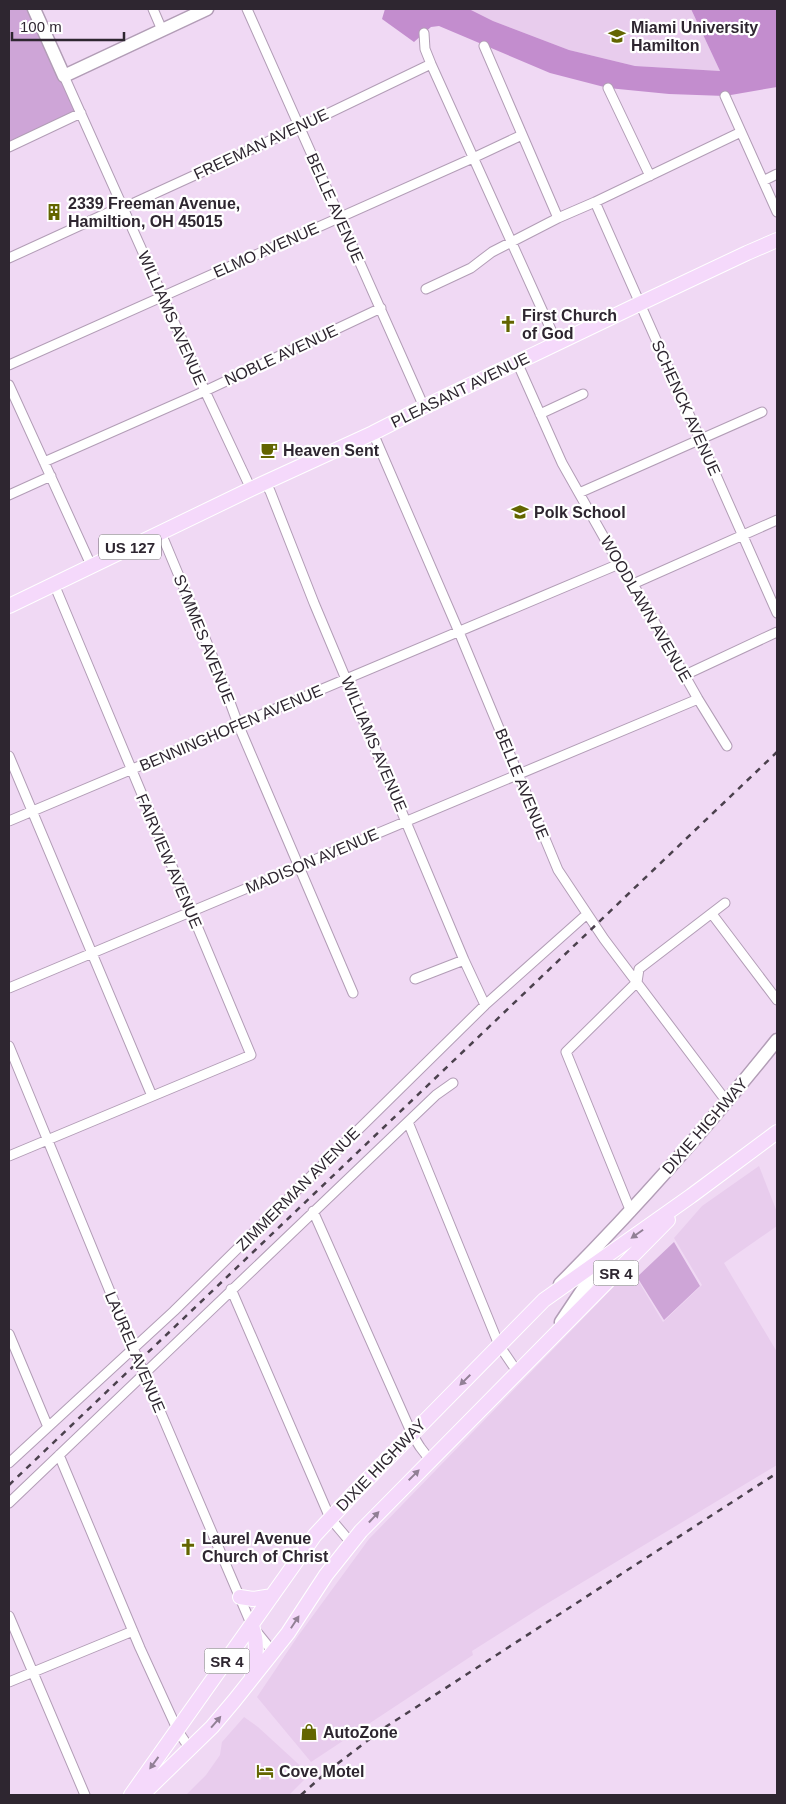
<svg xmlns="http://www.w3.org/2000/svg" width="786" height="1804" font-family="Helvetica,sans-serif">
	<rect width="100%" height="100%" fill="#f0d9f4"/>
	<!-- built -->
	<path fill="#e8cced" d="M469,9h222l29,62 -85,-5 -66,-16 -76,-29z
		M759,1166l18,46v14l-53,37 53,89v113l-234,141 -71,45 1,4 -162,107 -54,-65 41,-61 71,-97 262,-270 32,53 39,-37 -28,-47 28,-32z
		M244,1717l14,10 48,44 1,6 -18,18h-103l20,-20 14,-20 2,-13z"/>
	<!-- green -->
	<path fill="#cea5d7" d="M9,9h25l47,104 -72,34z
		M674,1242l26,44 -36,34 -27,-43z"/>
	<!-- forest -->
	<path fill="#c38dce" d="M385,9h84l24,12 76,29 66,16 85,5 -29,-62h86v78l-52,9 -56,-2 -61,-6 -58,-15 -111,-47 -8,1 -17,15 -32,-23z"/>
	<g fill="none" stroke-linecap="round" stroke-linejoin="round">
		<!-- street casing -->
		<g stroke="#b29db6" stroke-width="11">
			<path id="street" d="M153,9l9,21
				M247,9l177,398
				M424,33l1,16 6,15 126,279
				M484,46l74,172
				M64,76l141,315 46,98
				M608,88l42,88
				M725,96l52,116
				M9,147l72,-34
				M763,181l14,-7
				M595,202l182,411
				M9,258l107,-49 7,-1 177,-81 131,-63
				M426,289l45,-21 21,-16 66,-34 37,-16 146,-70
				M517,362l45,101 57,101 14,20 65,115 29,47
				M9,365l464,-207 49,-23
				M9,385l82,180
				M540,414l43,-20
				M373,433l86,199 99,238 46,69 123,163
				M44,462l161,-71 176,-83
				M265,483l5,8 44,112 150,357 21,45
				M579,493l183,-81
				M9,495l42,-19
				M161,533l56,134 21,57 115,269
				M633,584l144,-64
				M685,675l92,-43
				M9,756l143,340
				M9,821l610,-257
				M712,914l65,86
				M415,979l49,-19
				M9,988l689,-289
				M9,1046l125,304 118,276 21,26
				M408,1122l91,223 19,28
				M9,1156l242,-101 -197,-471
				M313,1211l99,223 8,13 10,13
				M631,1212l-65,-160 71,-70 2,-13 86,-66
				M231,1289l99,229 22,26
				M9,1334l39,93
				M59,1455l81,193 38,83 12,18
				M9,1463l165,-152 311,-306 102,-91
				M9,1503l427,-408 17,-12
				M9,1616l76,179
				M9,1682l124,-51"/>
		</g>
		<!-- secondary casing -->
		<g stroke="#b29db6" stroke-width="15">
			<path id="secondary" d="M34,9l30,67 143,-67
				M560,1284c77,-77 149,-159 217,-244
				M561,1322l42,-63"/>
		</g>
		<!-- primary casing -->
		<g stroke="#fff" stroke-width="16">
			<path id="primary" d="M9,606l242,-117 122,-56 51,-26 215,-103 108,-51 30,-13
				M240,1597l13,2 19,-3
				M252,1676c3,-20 7,-30 0,-50
				M131,1795l184,-260 41,-44 188,-191 147,-104 86,-64
				M142,1795l70,-68 22,-26 54,-68 38,-58 35,-44 307,-311"/>
		</g>
		<!-- street -->
		<use href="#street" stroke="#fff" stroke-width="9"/>
		<!-- secondary -->
		<use href="#secondary" stroke="#fff" stroke-width="12"/>
		<!-- primary -->
		<use href="#primary" stroke="#f5d9fb" stroke-width="14"/>
		<!-- rail -->
		<path stroke="#4b414d" stroke-width="2.5" stroke-dasharray="6 6" stroke-linecap="butt" d="M9,1485l768,-733
			M301,1795l27,-24 56,-43 393,-255"/>
	</g>
	<!-- one-way arrows -->
	<defs><path id="oneway-solid" d="M-6-.8H1V-3.2L6.5 0L1 3.2V.8H-6Z" transform="scale(1.25)"/></defs>
	<g fill="#928096">
		<use href="#oneway-solid" transform="translate(637 1234) rotate(145)"/>
		<use href="#oneway-solid" transform="translate(465 1380) rotate(135)"/>
		<use href="#oneway-solid" transform="translate(414 1475) rotate(-45)"/>
		<use href="#oneway-solid" transform="translate(374 1517) rotate(-47)"/>
		<use href="#oneway-solid" transform="translate(295 1622) rotate(-57)"/>
		<use href="#oneway-solid" transform="translate(216 1722) rotate(-49)"/>
		<use href="#oneway-solid" transform="translate(154 1763) rotate(126)"/>
	</g>
	<!-- icons -->
	<defs>
		<g id="university-bare" transform="scale(1.35)"><path d="M0-5L7-2L0 1L-7-2ZM-4 1L0 2.5L4 1V4Q0 6-4 4Z" fill="#636500" stroke="#fff" stroke-width="2.5" paint-order="stroke"/></g>
		<g id="building-bare" transform="scale(1.35)"><path d="M-4-6H4V6H1V3H-1V6H-4ZM-2.5-4.3h1.7v1.8h-1.7ZM.8-4.3h1.7v1.8H.8ZM-2.5-1h1.7V.8h-1.7ZM.8-1h1.7V.8H.8Z" fill="#636500" stroke="#fff" stroke-width="2.5" paint-order="stroke"/></g>
		<g id="church-bare" transform="scale(1.35)"><path d="M-1.2-6h2.4v3.5h3.3v2.4h-3.3V6h-2.4V-.1h-3.3v-2.4h3.3Z" fill="#636500" stroke="#fff" stroke-width="2.5" paint-order="stroke"/></g>
		<g id="cafe-bare" transform="scale(1.35)"><path d="M-5.5-4.5H6V0H3Q3 3.5 0 3.5H-2.5Q-5.5 3.5-5.5 0ZM3-3.2v2h1.7v-2ZM-6 4.5H4V6H-6Z" fill="#636500" stroke="#fff" stroke-width="2.5" paint-order="stroke"/></g>
		<g id="school-bare" transform="scale(1.35)"><path d="M0-5L7-2L0 1L-7-2ZM-4 1L0 2.5L4 1V4Q0 6-4 4Z" fill="#636500" stroke="#fff" stroke-width="2.5" paint-order="stroke"/></g>
		<g id="shop-bare" transform="scale(1.35)"><path d="M-5-2.5h2.3a2.7 3.5 0 0 1 5.4 0H5L5.5 6h-11ZM-1.5-2.5h3a1.5 2.3 0 0 0-3 0Z" fill="#636500" stroke="#fff" stroke-width="2.5" paint-order="stroke"/></g>
		<g id="hotel-bare" transform="scale(1.35)"><path d="M-6-4.5h1.5V1H6V5H4.5V3h-9V5H-6ZM-4 0a1.8 1.8 0 1 1 3.6 0ZM.5 0V-2.5h3Q6-2.5 6 0Z" fill="#636500" stroke="#fff" stroke-width="2.5" paint-order="stroke"/></g>
	</defs>
	<g fill-rule="evenodd">
		<use href="#university-bare" x="617" y="36"/>
		<use href="#building-bare" x="54" y="212"/>
		<use href="#church-bare" x="508" y="324"/>
		<use href="#cafe-bare" x="269" y="450"/>
		<use href="#school-bare" x="520" y="512"/>
		<use href="#church-bare" x="188" y="1547"/>
		<use href="#shop-bare" x="309" y="1732"/>
		<use href="#hotel-bare" x="265" y="1771"/>
	</g>
	<g text-anchor="middle" dominant-baseline="central" stroke-width="4.5" stroke-linejoin="round" paint-order="stroke">
		<!-- shield labels -->
		<g fill="#fff" stroke="#6d676e" stroke-width="1">
			<rect x="99" y="534.5" width="62" height="25" rx="4"/>
			<rect x="593.5" y="1260.5" width="45" height="25" rx="4"/>
			<rect x="204.5" y="1648.5" width="45" height="25" rx="4"/>
		</g>
		<g font-size="15" font-weight="bold" fill="#2e2630">
			<text x="130" y="547">US 127</text>
			<text x="616" y="1273">SR 4</text>
			<text x="227" y="1661">SR 4</text>
		</g>
		<!-- poi labels -->
		<g font-size="16" font-weight="bold" fill="#2e2630" stroke="#fff" text-anchor="start">
			<text x="631" y="27">Miami University<tspan x="631" dy="18">Hamilton</tspan></text>
			<text x="68" y="203">2339 Freeman Avenue,<tspan x="68" dy="18">Hamiltion, OH 45015</tspan></text>
			<text x="522" y="315">First Church<tspan x="522" dy="18">of God</tspan></text>
			<text x="283" y="450">Heaven Sent</text>
			<text x="534" y="512">Polk School</text>
			<text x="202" y="1538">Laurel Avenue<tspan x="202" dy="18">Church of Christ</tspan></text>
			<text x="323" y="1732">AutoZone</text>
			<text x="279" y="1771">Cove Motel</text>
		</g>
		<!-- street labels -->
		<g font-size="16" fill="#2e2630" stroke="#fff">
			<text transform="translate(261 144) rotate(-25)">FREEMAN AVENUE</text>
			<text transform="translate(335 208) rotate(66)">BELLE AVENUE</text>
			<text transform="translate(266 250) rotate(-24)">ELMO AVENUE</text>
			<text transform="translate(172 318) rotate(66)">WILLIAMS AVENUE</text>
			<text transform="translate(281 355) rotate(-25)">NOBLE AVENUE</text>
			<text transform="translate(460 390) rotate(-26)">PLEASANT AVENUE</text>
			<text transform="translate(686 408) rotate(66)">SCHENCK AVENUE</text>
			<text transform="translate(646 609) rotate(60)">WOODLAWN AVENUE</text>
			<text transform="translate(204 639) rotate(68)">SYMMES AVENUE</text>
			<text transform="translate(231 728) rotate(-23)">BENNINGHOFEN AVENUE</text>
			<text transform="translate(374 744) rotate(67)">WILLIAMS AVENUE</text>
			<text transform="translate(522 784) rotate(68)">BELLE AVENUE</text>
			<text transform="translate(169 861) rotate(67)">FAIRVIEW AVENUE</text>
			<text transform="translate(312 861) rotate(-23)">MADISON AVENUE</text>
			<text transform="translate(705 1126) rotate(-49)">DIXIE HIGHWAY</text>
			<text transform="translate(298 1189) rotate(-45)">ZIMMERMAN AVENUE</text>
			<text transform="translate(135 1352) rotate(67)">LAUREL AVENUE</text>
			<text transform="translate(381 1465) rotate(-46)">DIXIE HIGHWAY</text>
		</g>
	</g>
	<!-- border -->
	<rect width="786" height="1804" fill="none" stroke="#2e2630" stroke-width="20"/>
	<!-- scale -->
	<path d="M12 32v8h112v-8" fill="none" stroke="#2e2630" stroke-width="2.5"/>
	<text x="20" y="32" font-size="15" fill="#2e2630" stroke="#ffffff" stroke-width="4" paint-order="stroke">100 m</text>
</svg>
